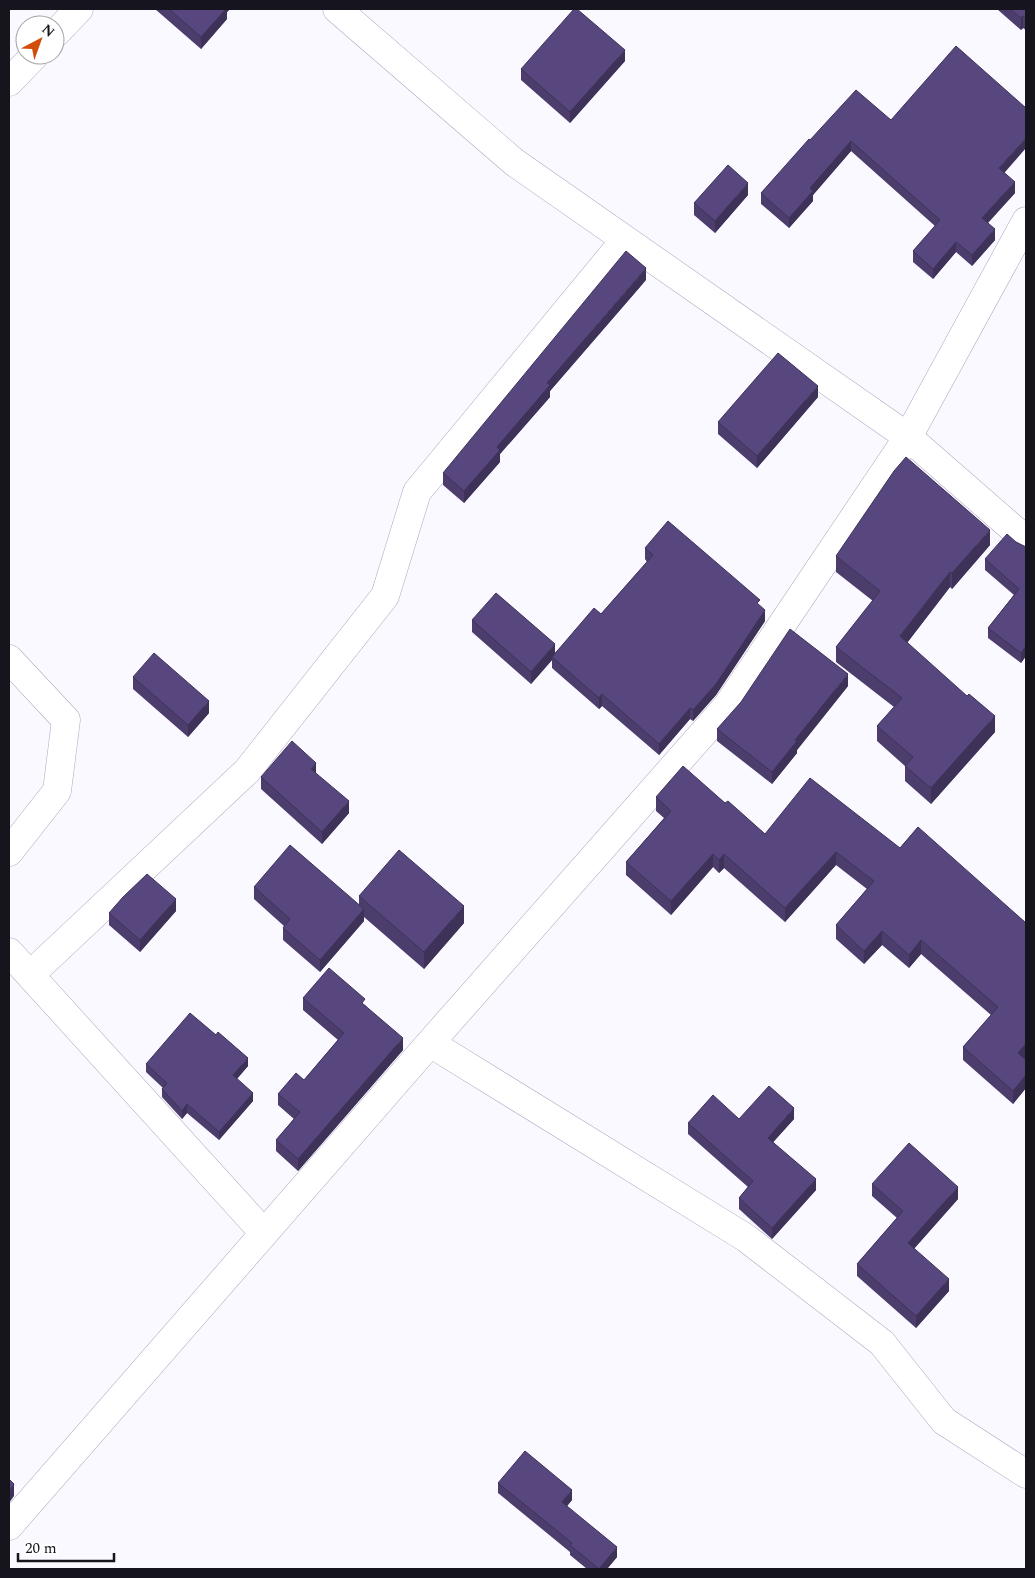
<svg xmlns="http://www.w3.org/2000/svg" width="1035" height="1578" font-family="Spectral,serif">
	<rect width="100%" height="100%" fill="#faf9ff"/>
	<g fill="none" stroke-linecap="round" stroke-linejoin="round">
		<!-- street casing -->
		<g stroke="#ada7c0" stroke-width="29">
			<path id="street" d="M337,9l177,153 394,275 118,103
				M55,34l24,-25
				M9,82l26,-27
				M9,659l57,61 -9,71 -48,61
				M9,952l255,281
				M30,975l217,-204 138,-175 32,-104 208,-252
				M430,1043l316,195 136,105 62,78 82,53
				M9,1526l421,-483 298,-338 180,-268 118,-216"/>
		</g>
		<!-- street -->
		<use href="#street" stroke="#fff" stroke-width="28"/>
	</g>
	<!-- wall -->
	<path fill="#4c3d6d" d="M155,9h75l-3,3v7l-26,30z
		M997,9h29v21l-3,-2 -2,2z
		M625,61l-55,62 -49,-43v-11z
		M891,120l113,53 11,20 -27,30 7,17 -23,26 -16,-14 -23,27 -20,-17v-11l22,-25 -84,-75 -38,44v6l-24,27 -28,-24v-11l49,-53z
		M748,195l-33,38 -21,-18v-12z
		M646,280l-96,111v6l-50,57v8l-36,41 -21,-18v-12z
		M818,397l-61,71 -39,-34v-12z
		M1016,542l10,5v109l-5,7 -33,-25v-10l26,-33 -29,-25v-11z
		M990,545l-38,44 -2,-2 -43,56 88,89 -64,72 -26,-23v-15l-28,-25v-15l17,-19 -58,-45v-15l37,-46 -37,-29v-16z
		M645,548l115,58 5,15 -49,74 -23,26 -3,-2 -31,36 -57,-49 -3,3 -47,-41v-8l-21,24 -59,-52v-12l83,33 46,-39 46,-52 -2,-3z
		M133,677l76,36 -21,24 -55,-48z
		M848,686l-51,64v3l-25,31 -55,-43v-12z
		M316,773l33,40 -27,31 -61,-55v-12z
		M656,797l69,6 40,31 135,14 18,-21 107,231 1,2v28l-13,16 -50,-44v-13l28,-32 -70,-61 -12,14 -27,-23 -18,19 -28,-25v-14l31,-36 -31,-24 -51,57 -61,-54 -5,5 -6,-6 -42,48 -45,-40v-13l38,-44 -8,-7z
		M254,887l105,18v-9l105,27 -40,46 -60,-52v4l-44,51 -37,-32v-12l1,-2 -30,-27z
		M176,911l-36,41 -31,-27v-12z
		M303,998l62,7 38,45 -105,121 -22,-20v-11l18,-21 -16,-14v-11l26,-14 34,-40 -35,-30z
		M146,1064l102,2 -11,13 16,22 -34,39 -32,-27 -5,6 -20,-22v-8l1,-1 -17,-16z
		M739,1119h55l-21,23 43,48 -44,49 -33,-30v-11l9,-11 -60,-53v-11z
		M872,1184l86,15 -44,50 35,42 -33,37 -59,-52v-12l40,-46 -25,-22z
		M498,1483l74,17 -5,6 50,51 -10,12h-20l-17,-14v-3l-72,-59z"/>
	<!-- shaded-wall -->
	<path fill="#3e3259" d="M224,9h6l-3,3v7l-26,30v-12z
		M1023,16v12l-2,2v-12z
		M625,50v11l-55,62v-11z
		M1026,138v10l-27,31v-11z
		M851,141v10l-38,44v6l-24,27v-10l21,-30z
		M1015,182v11l-33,36v-11z
		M748,183v12l-33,38v-12z
		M995,229v11l-23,26v-11z
		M956,242v10l-23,27v-10z
		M646,268v12l-96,111v6l-50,57v8l-36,41v-12l33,-44 50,-64z
		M818,386v11l-61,71v-12z
		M990,530v15l-38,44v-16z
		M950,572v15l-50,65v-16z
		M765,610v11l-49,74 -23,26v-11z
		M555,644v12l-3,1v3l-21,24v-12z
		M1026,646v10l-5,7v-10z
		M848,674v12l-51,64v3l-25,31v-12l23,-32z
		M602,694v12l-3,3v-11z
		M209,701v12l-21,24v-12z
		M690,708v11l-31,36v-11z
		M995,716v16l-64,72v-16z
		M316,763v11l-5,-5z
		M349,801v12l-27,31v-12z
		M836,852v13l-51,57v-14z
		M713,854v13l-42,48v-14z
		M724,854v14l-5,5v-13z
		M176,899v12l-36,41v-12z
		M464,906v17l-40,46v-17z
		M364,909v12l-44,51v-12z
		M882,931v14l-18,19v-13z
		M921,940v14l-12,14v-13z
		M403,1038v12l-105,121v-12z
		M1026,1043v14l-8,9v-13z
		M248,1058v8l-15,17v-8z
		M1026,1075v13l-13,16v-13z
		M253,1093v8l-34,39v-8z
		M187,1104v9l-5,6v-8z
		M794,1108v11l-26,29v-10z
		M816,1179v11l-44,49v-11z
		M958,1187v12l-50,56v-12z
		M949,1279v12l-33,37v-12z
		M14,1484v12l-5,7v-12z
		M572,1490v10l-10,12v-10z
		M617,1547v10l-10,12h-8z"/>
	<!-- building -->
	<path fill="#58477f" stroke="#3e3259" d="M169,9h57l-25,28z
		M574,9h3l48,41 -55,62 -49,-43z
		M1010,9h16v9l-3,-2 -2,2z
		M956,46l70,62v30l-27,30 16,14 -33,36 13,11 -23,26 -16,-13 -23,27 -20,-18 27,-31 -89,-79 -41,47 3,3 -24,27 -28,-25 48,-54 1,1 46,-50 35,30z
		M728,165l20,18 -33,38 -21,-18z
		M626,251l20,17 -99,115 3,2 -53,62 3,3 -36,41 -21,-18z
		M778,353l40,33 -61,70 -39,-34z
		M906,457l84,73 -38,43 -2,-1 -50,64 67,60 2,-2 26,22 -64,72 -26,-22 8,-9 -36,-31 25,-28 -66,-51 44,-56 -44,-35 58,-85z
		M668,521l92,79 -3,3 8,7 -49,74 -23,26 -3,-2 -31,36 -57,-50 -3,4 -47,-41 42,-49 7,6 52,-59 -8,-7z
		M1007,534l9,8 10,5v99l-5,7 -33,-25 31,-39 -34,-30z
		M496,593l59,51 -24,28 -59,-52z
		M790,629l58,45 -53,66 2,1 -25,31 -55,-43 24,-27z
		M154,653l55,48 -21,24 -55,-48z
		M292,741l24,22 -5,6 38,32 -27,31 -61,-55z
		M683,766l42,37 3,-2 37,33 45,-56 90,70 18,-21 108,96v120l-8,10 8,7v15l-13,16 -50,-44 35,-40 -77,-67 -12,15 -27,-24 -18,20 -28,-26 38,-44 -38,-29 -51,56 -61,-54 -5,6 -6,-6 -42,47 -45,-39 45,-51 -15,-14z
		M290,845l74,64 -44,51 -37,-32 7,-9 -36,-32z
		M399,850l65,56 -40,46 -65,-56z
		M147,874l29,25 -36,41 -31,-27 14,-16z
		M329,968l36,31 -3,4 41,35 -105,121 -22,-19 24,-28 -22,-18 18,-21 8,7 40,-47 -41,-35z
		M190,1013l26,22 2,-3 30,26 -15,17 20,18 -34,39 -32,-28 -5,7 -20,-22 5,-6 -21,-19z
		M769,1086l25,22 -26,30 48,41 -44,49 -33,-30 14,-17 -65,-58 25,-28 26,24z
		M909,1143l49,44 -50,56 41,36 -33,37 -59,-52 46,-53 -31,-27z
		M525,1451l47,39 -10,12 55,45 -18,22 -29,-24 2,-2 -74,-60z
		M9,1479l5,5 -5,7z"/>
	<!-- border -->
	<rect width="1035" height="1578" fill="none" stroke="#16141d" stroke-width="20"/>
	<!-- north arrow -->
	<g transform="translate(40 40) rotate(41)"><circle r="24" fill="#ffffff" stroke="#a2a1a5"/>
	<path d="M0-4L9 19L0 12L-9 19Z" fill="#d24d09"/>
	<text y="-8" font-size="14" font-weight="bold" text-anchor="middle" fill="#16141d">N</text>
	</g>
	<!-- scale -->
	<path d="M18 1553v8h96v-8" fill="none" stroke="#16141d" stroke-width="2.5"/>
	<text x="25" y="1553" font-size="15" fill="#16141d" stroke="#ffffff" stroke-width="4" paint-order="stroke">20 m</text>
</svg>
